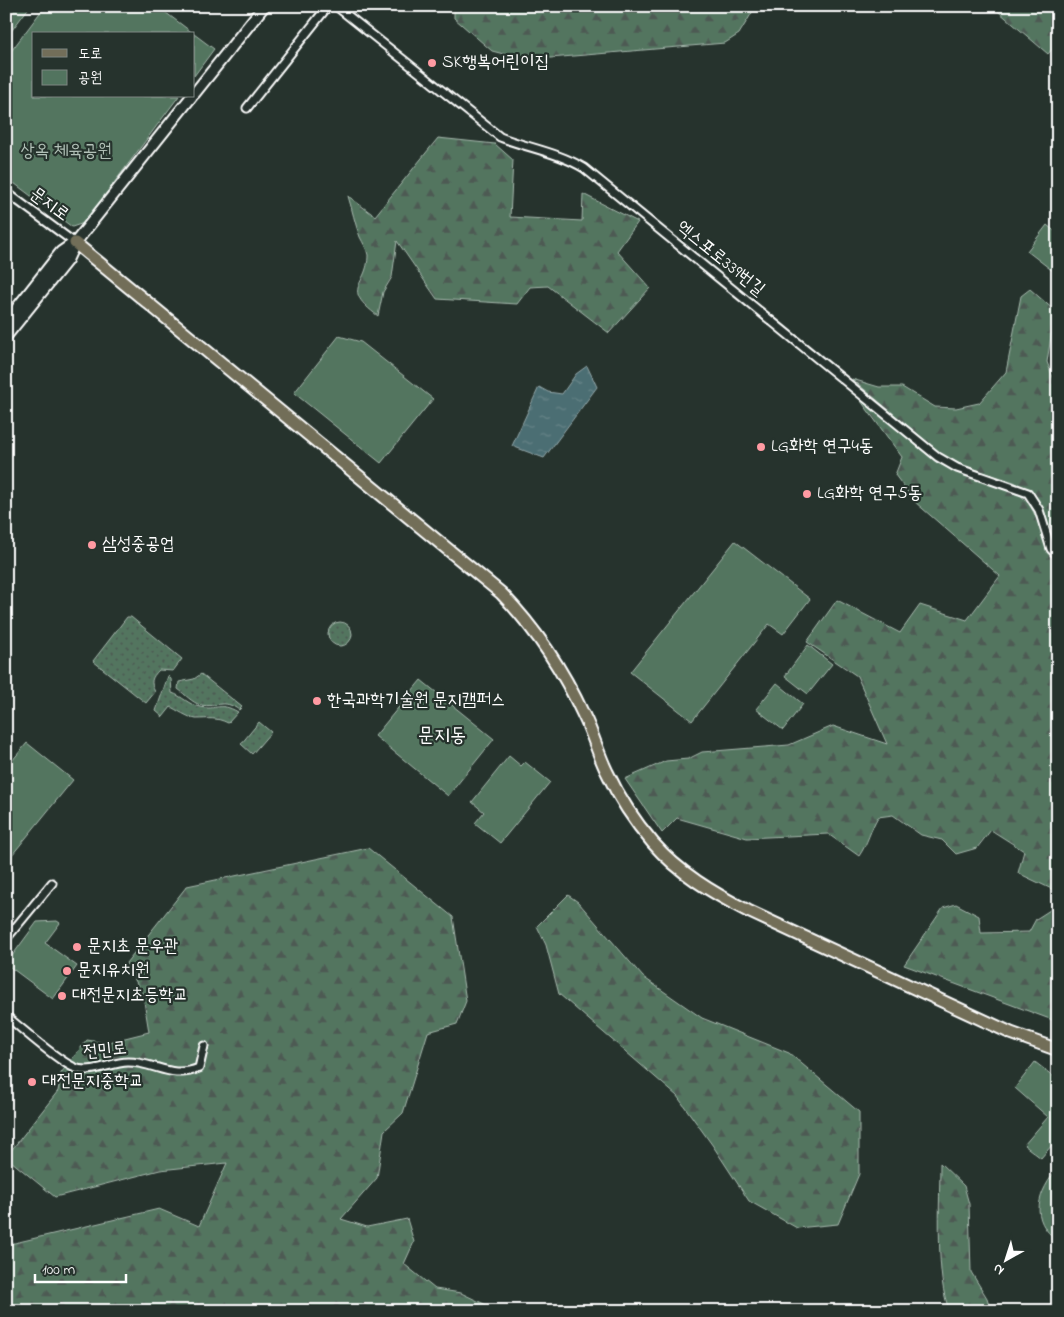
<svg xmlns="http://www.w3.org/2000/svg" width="1064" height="1317" font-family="'Indie Flower','Poor Story',sans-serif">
	<defs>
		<pattern id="grass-dots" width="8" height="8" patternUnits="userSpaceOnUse" patternTransform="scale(1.25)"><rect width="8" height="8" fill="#52745f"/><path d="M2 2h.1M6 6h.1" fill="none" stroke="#4e5a53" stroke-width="1.8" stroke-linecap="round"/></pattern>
		<pattern id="forest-firs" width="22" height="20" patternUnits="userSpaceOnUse" patternTransform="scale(1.25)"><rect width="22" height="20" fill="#52745f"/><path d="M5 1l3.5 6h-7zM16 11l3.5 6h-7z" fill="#4e5a53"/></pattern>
		<pattern id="water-ripples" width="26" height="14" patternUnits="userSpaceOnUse" patternTransform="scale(1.25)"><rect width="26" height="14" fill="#4c6e73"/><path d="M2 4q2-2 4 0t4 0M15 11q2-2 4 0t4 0" fill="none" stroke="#678488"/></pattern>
	</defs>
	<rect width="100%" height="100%" fill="#26332d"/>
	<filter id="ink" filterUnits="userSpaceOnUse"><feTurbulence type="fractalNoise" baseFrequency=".02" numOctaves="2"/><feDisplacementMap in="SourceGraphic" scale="10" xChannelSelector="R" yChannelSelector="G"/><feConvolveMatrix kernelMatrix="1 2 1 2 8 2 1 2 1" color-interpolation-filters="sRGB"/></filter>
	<g filter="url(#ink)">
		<!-- grass -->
		<path fill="url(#grass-dots)" stroke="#a8baaf" d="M127,617h4l51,42 -9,12 -14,-1c-8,8 -9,12 -4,22l-9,11 -53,-42z
			M328 634a12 12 0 1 1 24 0a12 12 0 1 1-24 0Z
			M201,674l41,33 -3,3c-16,-12 -22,-2 -38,-5 -9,-2 -16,-11 -23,-16l1,-7 15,-3z
			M168,676l3,3 1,14c10,3 17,12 28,14 17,4 19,-6 38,5l-10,11c-12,-6 -19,-4 -32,-4 -7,-1 -21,-10 -25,-12l-8,10 -7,-6z
			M259,722l12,10 -19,22 -11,-10z"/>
		<!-- forest -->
		<path fill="url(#forest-firs)" stroke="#a8baaf" d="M454,6h302l-17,28 -14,9 -198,17 -35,-9 -38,-33z
			M992,6h66v36l-10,12z
			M438,138l57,6 18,16 -3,57 72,4 1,-27 55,28 -21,29 33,37 -41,45 -61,-47 -18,1 -13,17 -80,-5 -40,-58 -5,36 -9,15 -5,24c-39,-29 -10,-29 -10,-61 -1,-6 -5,-12 -8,-18 -5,-13 -8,-28 -12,-41l27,20z
			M1030,289l25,22 -8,51 11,28v161l-10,-20 -3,-18 -11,-20 -20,-11 -52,-17 -18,-9 -92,-77 27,8h23l33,20 21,1 23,-5 27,-31 15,-76z
			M858,397l79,66 80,30c24,15 21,48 41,68v331l-40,-19 6,-22 -33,-21 -14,18 -21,6 -14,-14 -21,-5 -28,-20 -15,2c-8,13 -10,26 -19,39l-31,-22 -81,4 -70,-20 -15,15 -37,-54 41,-18 22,-2 14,-7 87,-7 44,-19 54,18 -30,-68 -50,-34 30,-42 63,33 20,-28 47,15 33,-44 -85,-74 -20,-27 7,-18z
			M368,848l85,69 13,84 -9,23 -29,8 -25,81 -19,18 -7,47 -36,41 26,8 40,-8 7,23 -10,22 31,25 26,4 38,18h-234l-12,-7 -7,7h-240v-66l153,-36 40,17 28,-63 -67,7 -105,27 -49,-40 52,-66 3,-18 26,-33 18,3 44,-11 -6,-37 -17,-32 61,-77z
			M1058,893v129l-154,-57 39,-57 13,-4 23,12 2,17 48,-1 7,-13 14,-9z
			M568,895l10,7 65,75 59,41 87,35 70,59v62l-21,50 -41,4 -48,-27 -36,-55 -36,-50 -118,-102 -13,-49 -9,-19z
			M940,1163l24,23 5,18 2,68 16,26 4,13h-41c-15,-29 -10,-113 -10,-148z"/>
		<!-- park -->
		<path fill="#52745f" stroke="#a8baaf" d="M6,6h24l-24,32z
			M45,6h112l37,28h-160v62h145l-95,127 -12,4 -66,-50v-119z
			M194,34l20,15 -20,27z
			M1047,225l11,9v41l-31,-24z
			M339,336l22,6 72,57 -52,64 -87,-70z
			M735,541l75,58 -27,35 -14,-10 -77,97 -62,-49z
			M808,645l24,19 -24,30 -23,-18z
			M421,680l73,59 -46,57 -73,-60z
			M777,683l26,21 -20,26 -27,-21z
			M27,743l46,37 -61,75 -6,-5v-82z
			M509,756l12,10 4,-4 25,20 -50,61 -25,-20 9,-11 -12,-10z
			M57,921l3,2 -15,20 32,23 -24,33 -47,-35 31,-42z
			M1035,1062l23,18v58l-17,20 -17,-13 24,-28 -33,-29z
			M1058,1168v73c-30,-22 -20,-49 0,-73z"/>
		<!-- water -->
		<path fill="url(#water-ripples)" stroke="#94a8ab" d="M587,366l10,21 -53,71 -32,-12 27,-59 9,5 14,2 14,-20z"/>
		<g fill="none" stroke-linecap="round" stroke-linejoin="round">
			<!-- street casing -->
			<g stroke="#fff" stroke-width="11">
				<path id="street" d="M336,6l164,131c28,11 57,15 84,31l354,289 19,11 71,25 11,17 12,39 7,7
					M247,108l81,-102
					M6,192l69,51
					M6,939l46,-56
					M6,1016c18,14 48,42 67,51 17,9 37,-5 55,-5 27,0 43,18 71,6l5,-22"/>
			</g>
			<!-- secondary casing -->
			<g stroke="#fff" stroke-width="14">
				<path id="secondary" d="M194,94l70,-88
					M6,322l55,-70 13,-9
					M6,336l61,-76 8,-17 117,-147"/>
			</g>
			<!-- primary casing -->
			<g stroke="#fff" stroke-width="15">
				<path id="primary" d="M75,243l426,350c35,36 62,77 83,123 9,18 14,38 23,56 12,26 28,50 46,71 26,30 60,50 95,68l263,122 47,17"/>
			</g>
			<!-- street -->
			<use href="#street" stroke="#26332d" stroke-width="7"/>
			<!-- secondary -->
			<use href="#secondary" stroke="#26332d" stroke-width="10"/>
			<!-- primary -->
			<use href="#primary" stroke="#726e59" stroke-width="11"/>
		</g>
	</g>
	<!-- markers -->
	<g fill="#ff9aa2" stroke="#26332d" stroke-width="2">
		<circle cx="432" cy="63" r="5"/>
		<circle cx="761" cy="447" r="5"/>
		<circle cx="807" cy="494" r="5"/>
		<circle cx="92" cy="545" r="5"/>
		<circle cx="317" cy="701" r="5"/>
		<circle cx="77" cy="947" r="5"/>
		<circle cx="67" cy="971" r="5"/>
		<circle cx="62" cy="996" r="5"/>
		<circle cx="32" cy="1082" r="5"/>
	</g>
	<g text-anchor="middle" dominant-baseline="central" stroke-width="4.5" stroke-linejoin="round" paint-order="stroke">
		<!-- poi labels -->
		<g font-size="18" fill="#fff" stroke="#26332d" text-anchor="start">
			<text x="442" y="63">SK행복어린이집</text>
			<text x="771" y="447">LG화학 연구4동</text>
			<text x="817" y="494">LG화학 연구5동</text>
			<text x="102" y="545">삼성중공업</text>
			<text x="327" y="701">한국과학기술원 문지캠퍼스</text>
			<text x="87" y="947">문지초 문우관</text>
			<text x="77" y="971">문지유치원</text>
			<text x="72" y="996">대전문지초등학교</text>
			<text x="42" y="1082">대전문지중학교</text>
		</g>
		<!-- park labels -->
		<g font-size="18" fill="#b1c0b7" stroke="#26332d">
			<text x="66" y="152">상옥 체육공원</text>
		</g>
		<!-- street labels -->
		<g font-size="18" fill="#fff" stroke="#26332d">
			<text transform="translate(49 205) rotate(36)">문지로</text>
			<text transform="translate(720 259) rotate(39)">엑스포로339번길</text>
			<text transform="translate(105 1051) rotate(-6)">전민로</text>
		</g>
		<!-- quarter labels -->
		<g font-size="20" fill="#fff" stroke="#26332d">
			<text x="442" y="736">문지동</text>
		</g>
	</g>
	<!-- margin -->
	<rect width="1064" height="1317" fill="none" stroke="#26332d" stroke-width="25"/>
	<rect x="12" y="12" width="1039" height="1292" fill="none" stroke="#fff" stroke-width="2" filter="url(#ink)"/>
	<!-- legend -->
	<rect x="32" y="32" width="162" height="65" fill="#26332d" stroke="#7d8581"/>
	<rect x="42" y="49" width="25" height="8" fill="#726e59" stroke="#7d8581"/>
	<text x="78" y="58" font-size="15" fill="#ffffff">도로</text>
	<rect x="42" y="70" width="25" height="15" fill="#52745f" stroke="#7d8581"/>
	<text x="78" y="82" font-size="15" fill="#ffffff">공원</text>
	<!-- north arrow -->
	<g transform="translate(1006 1260) rotate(219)" stroke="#26332d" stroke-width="4" paint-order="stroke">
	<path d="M0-4L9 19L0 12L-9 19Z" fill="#ffffff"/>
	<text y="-8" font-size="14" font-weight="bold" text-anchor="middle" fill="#ffffff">N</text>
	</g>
	<!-- scale -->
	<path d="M35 1274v8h91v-8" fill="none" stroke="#ffffff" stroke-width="2.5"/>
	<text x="42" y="1274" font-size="15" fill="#ffffff" stroke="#26332d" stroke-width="4" paint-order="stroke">100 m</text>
</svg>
